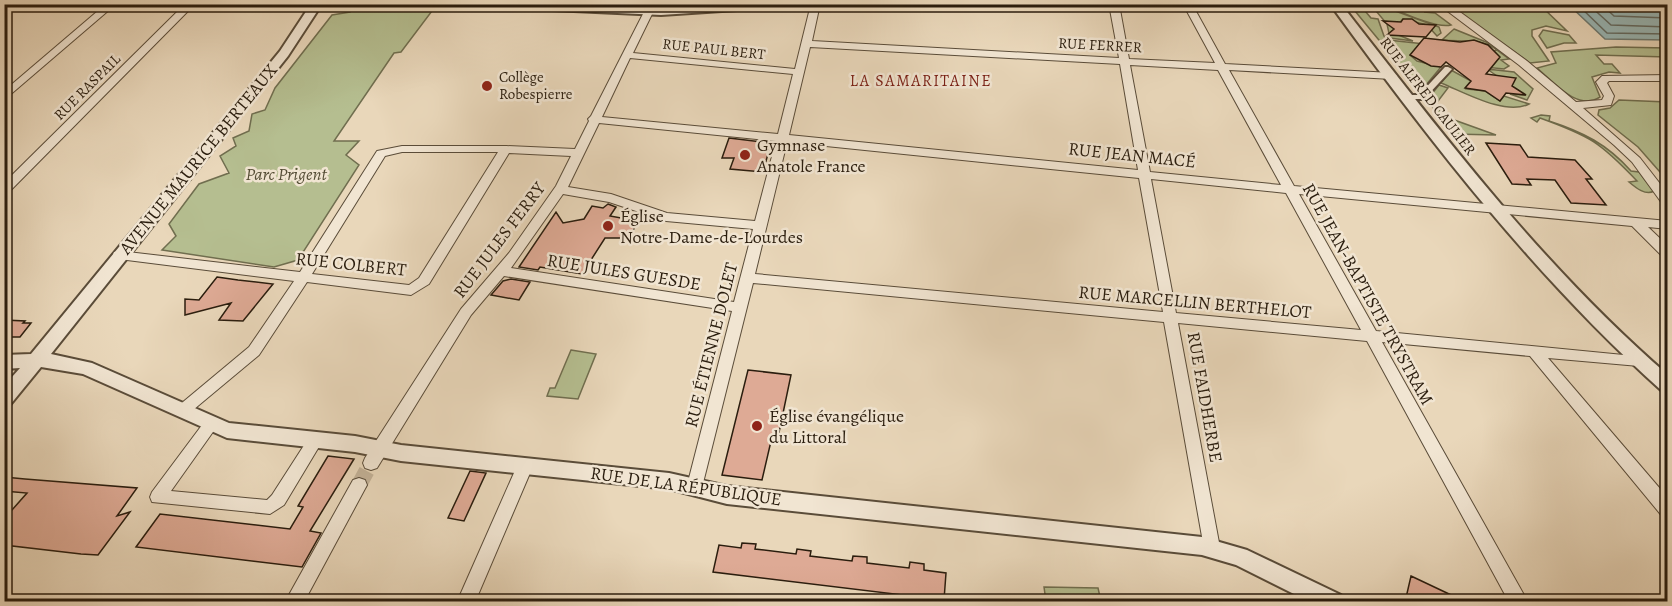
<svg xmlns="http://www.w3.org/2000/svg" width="1672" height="606" font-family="Alegreya,serif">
	<rect width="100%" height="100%" fill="#e9d7ba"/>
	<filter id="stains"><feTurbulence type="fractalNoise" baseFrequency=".00333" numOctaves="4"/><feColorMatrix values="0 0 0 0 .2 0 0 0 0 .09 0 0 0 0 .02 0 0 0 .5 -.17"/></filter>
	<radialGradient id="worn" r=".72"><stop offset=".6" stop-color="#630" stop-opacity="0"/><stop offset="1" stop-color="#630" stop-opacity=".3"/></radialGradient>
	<!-- green -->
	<path fill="#b5be90" stroke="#706e4f" stroke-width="1.5" d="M358,4l77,3 -34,45 -7,1 -60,88h25l-13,14 13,10 -61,95 -24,7 -112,-17 14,-14 -7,-12 30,-40 30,-11 -9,-17 16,-10 -3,-8 16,-7 3,-17 13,-4 10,-22 57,-73 18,-3z
		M1350,5h10l11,13 7,1 6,17 4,4 37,4 -15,11 7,6 24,6 -20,24z
		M1371,5h8l60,22 2,6 -4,3 -10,-11 -24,-6 -12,13 22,9 -23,-3 -3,-14z
		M1384,5h43l6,6 -9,1 11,1 16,12c-15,4 -52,-14 -67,-20z
		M1448,5h92l27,26 -21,-5 -14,4v6l17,25 -19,2z
		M1454,29l32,13 23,17 -8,1 8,6 -5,3 -20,-2 12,-18c-17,-11 -34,-7 -54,-9z
		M1543,30l26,5 7,8h-12l-17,5 -8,-12z
		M1616,47l51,1v9l-71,-2 8,9h8l8,9 -11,-1 -17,5 8,20c-23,15 -47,-16 -63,-29l19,-5 -5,-11z
		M1487,69l27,3 19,17 -6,11 -17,-6 14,1z
		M1451,70l20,11 -5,8 19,2 15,10 4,-5 25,8c-24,12 -65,-12 -88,-21z
		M1439,85l9,3 -13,17 11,12 50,18 -43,-1 -26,-34z
		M1619,100l48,2v78l-29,-33 -40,-32 1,-5 11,-2z
		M1541,115l9,1 -1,5c34,11 58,23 82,50l8,1 15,19c-8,5 -18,-3 -25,-9l8,-1c-37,-39 -47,-45 -97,-63l-3,4 -6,-4z
		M571,350l25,4 -18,45 -31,-3 3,-8h5z
		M1044,587l54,1 3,13h-55z"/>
	<!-- water -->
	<path fill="#99b8b7" stroke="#6d7a73" stroke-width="1.5" d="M1569,5h98v35l-62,-1z"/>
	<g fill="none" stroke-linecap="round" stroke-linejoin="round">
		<!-- shore -->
		<path stroke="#626a62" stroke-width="1.5" d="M1577,4l30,29 61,1
			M1588,4l23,21 57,2
			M1601,4l13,12 54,2"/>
	</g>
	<!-- building -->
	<path fill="#deaa95" stroke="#2a1d0e" stroke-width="1.5" d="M1403,19h9l7,5 17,1 -10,12 -39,-2 7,-6 -11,-8 18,1z
		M1424,38l36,4 14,-2 14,5 12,12 -14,17 30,4 -4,8 14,9 -20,-2 -6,8 -15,-10 -20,-3 6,-7 -25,-19 -5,5 -10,-1 -21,-11z
		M729,138l42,5 -8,29 -33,-3 4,-11h-12z
		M1486,143l34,2 8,12 47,3 17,19h-6l20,26 -35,-2 -16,-23 -28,-1 4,6 -19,-1z
		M608,204l8,3 -6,9 28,5 -9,17h-24l-23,36 -42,-7 -2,3 -19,-3 37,-55 7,11 21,-4 8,-13 11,2z
		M217,277l21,3 35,4 -30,37 -24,-1 12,-17 -46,12v-16l14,1z
		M511,279l19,3 -11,18 -28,-5 12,-14z
		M4,320l21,1 -2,2h8l-11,14h-16z
		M748,370l43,5 -14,67 -6,-1 -9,39 -40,-5z
		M328,456l26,3 -44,72 11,2 -19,34 -166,-20 24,-33 130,15 13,-22 -5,-1z
		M470,471l16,2 -22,48 -16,-3z
		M4,477l21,2 112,9 -20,28 13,-4 -32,43 -17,-1 -77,-9v-26l23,-26 -23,-2z
		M742,543l14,1 -1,5 41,5 1,-5 14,2 -1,5 42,5 1,-5 14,1v6l42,5 1,-6 14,2v6l22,3 -2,27 -231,-28 6,-27 22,3z
		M1411,576l55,26h-61z"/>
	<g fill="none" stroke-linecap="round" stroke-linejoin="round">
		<!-- minor-tunnel -->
		<path stroke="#c3b298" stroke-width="16" stroke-dasharray="16 8" stroke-linecap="butt" d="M359,485l12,-22"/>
		<!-- pedestrian casing -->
		<g stroke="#5a4c39" stroke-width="4">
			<path id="pedestrian" d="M1445,67h3l4,2 -28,30h-19v-4h14z"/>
		</g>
		<!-- minor casing -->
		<g stroke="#5a4c39" stroke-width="2">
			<path id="minor" d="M106,4h10l-112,96v-9z
				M185,4h10l-187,189 -4,1v-11z
				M811,4h9l-8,37 307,17 -10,-54h10l10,55 86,4 -32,-59h9l33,60 167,9 5,3 -5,3 -163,-9 65,116 374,35v8l-20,-2 20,19v12l-5,-1 -31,-31 -333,-32 77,137 268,26 2,4 -2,4 -5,1 -91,-8 120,140v20l-6,-2 -132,-160 -148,-14 146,260h-19l-142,-261 -189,-18 42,225 -2,5 -6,3 -6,-3 -2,-5 -40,-226 -411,-39 -52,208 -6,2 -6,-2 -2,-5 45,-175 -228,-35 -33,39 -94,153 -6,2 -6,-2 -2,-5 2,-5 96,-149 48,-56 47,-67 15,-30 -62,-3 -80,131 -18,11 -104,-13 -48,73 -72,60 -5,2 -5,-2 -3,-4 3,-4 72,-60 45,-66 -175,-22 -6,-4 1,-3 5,-1 181,21 77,-121 25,-5h104l69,3 14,-28 -1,-2 3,-3 54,-106 8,2 -20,41 162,16zM810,47l310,17 18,106 -349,-35zM630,58l163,16 -15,60 -176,-17zM1130,65l88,5 63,115 -131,-13zM599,123l177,18 -21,80 -88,-8 -56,-19 -43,-7zM787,142l352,36 24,134 -408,-38zM402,152h96l-79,126 -10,7 -97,-11 73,-118zM1151,179l135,14 75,137 -185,-17zM563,194l46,8 57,19 87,8 -19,73 -223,-34z
				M1438,4h11l78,57 49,41 26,-2 2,-4 -8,-14 6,-6 66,-1v6h-59l-2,2 7,13 -3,9 -28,3 57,50 28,36v13l-4,-1 -32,-44 -18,-17 -95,-80z
				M210,419l5,2 3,4 -3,4 -44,62 96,9 5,-5 38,-59 5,-2 5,2 3,4 -39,65 -14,9 -118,-12 -2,-5 2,-5 53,-71z
				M525,459l6,2 2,5 -58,136h-18l60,-136 2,-5z
				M359,478l6,2 2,5 -63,117h-19l68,-122z"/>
		</g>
		<!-- tertiary casing -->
		<g stroke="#5a4c39" stroke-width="4">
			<path id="tertiary" d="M311,4h11l-34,52 -237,298 41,9 137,60 126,13 46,9 268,28 58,13 475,51 45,13 94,45 3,7h-34l-74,-37 -34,-10 -475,-51 -58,-15 -268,-28 -46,-9 -128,-14 -144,-64 -42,-7 -31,38 -6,2v-21l16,-18 -16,1v-14l27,-1 249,-303z
				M479,4l182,5 62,-5h64l-5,3 -121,8 -177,-8z
				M1330,4h11c102,131 201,262 327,371v18l-6,-2c-127,-114 -232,-249 -332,-387z"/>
		</g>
		<!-- pedestrian -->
		<use href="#pedestrian" fill="#f1e5d2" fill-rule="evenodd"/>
		<!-- minor -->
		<use href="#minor" fill="#f1e5d2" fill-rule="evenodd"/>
		<!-- tertiary -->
		<use href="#tertiary" fill="#f1e5d2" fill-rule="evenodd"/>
	</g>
	<!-- markers -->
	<g fill="#8f2418" stroke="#f1e5d2" stroke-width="2">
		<circle cx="487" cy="86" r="6"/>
		<circle cx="745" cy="155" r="6"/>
		<circle cx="608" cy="226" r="6"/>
		<circle cx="757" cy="426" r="6"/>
	</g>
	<g text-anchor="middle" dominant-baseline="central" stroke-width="5" stroke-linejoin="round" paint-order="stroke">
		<!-- far-street labels -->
		<g font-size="15" fill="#2a1d0e" stroke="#f1e5d2">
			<text transform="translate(1100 45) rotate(3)">RUE FERRER</text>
			<text transform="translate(714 49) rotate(6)">RUE PAUL BERT</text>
			<text transform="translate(87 87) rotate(-45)">RUE RASPAIL</text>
			<text transform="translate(1428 96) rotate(52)">RUE ALFRED CAULIER</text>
		</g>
		<!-- far-poi labels -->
		<g font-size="15" fill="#2a1d0e" stroke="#f1e5d2" text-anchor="start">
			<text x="499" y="77">Collège<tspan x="499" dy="17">Robespierre</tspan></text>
		</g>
		<!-- far-neighbourhood labels -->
		<g font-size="16" letter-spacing="1.5" fill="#7a1f14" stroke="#f1e5d2">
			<text x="921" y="81">LA SAMARITAINE</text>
		</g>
		<!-- poi labels -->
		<g font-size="18" fill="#2a1d0e" stroke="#f1e5d2" text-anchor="start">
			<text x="757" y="145">Gymnase<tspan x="757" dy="21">Anatole France</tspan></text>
			<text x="620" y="216">Église<tspan x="620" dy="21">Notre-Dame-de-Lourdes</tspan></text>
			<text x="769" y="416">Église évangélique<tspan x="769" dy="21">du Littoral</tspan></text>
		</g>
		<!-- street labels -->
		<g font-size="18" fill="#2a1d0e" stroke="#f1e5d2">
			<text transform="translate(1132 155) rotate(6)">RUE JEAN MACÉ</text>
			<text transform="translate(198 159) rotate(-51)">AVENUE MAURICE BERTEAUX</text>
			<text transform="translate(499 240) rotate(-53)">RUE JULES FERRY</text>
			<text transform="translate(351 264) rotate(6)">RUE COLBERT</text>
			<text transform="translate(624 272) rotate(9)">RUE JULES GUESDE</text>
			<text transform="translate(1368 294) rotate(61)">RUE JEAN-BAPTISTE TRYSTRAM</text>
			<text transform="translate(1195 302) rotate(5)">RUE MARCELLIN BERTHELOT</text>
			<text transform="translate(711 345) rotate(-76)">RUE ÉTIENNE DOLET</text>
			<text transform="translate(1205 397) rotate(80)">RUE FAIDHERBE</text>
			<text transform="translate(686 486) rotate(8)">RUE DE LA RÉPUBLIQUE</text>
		</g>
		<!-- park labels -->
		<g font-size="18" font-style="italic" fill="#544d35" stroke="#f1e5d2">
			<text x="286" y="174">Parc Prigent</text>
		</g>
	</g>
	<!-- margin -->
	<rect width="1672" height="606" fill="none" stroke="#e9d7ba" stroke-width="24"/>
	<rect x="6" y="6" width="1660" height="594" fill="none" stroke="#2a1d0e" stroke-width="3"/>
	<rect x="12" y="12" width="1648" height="582" fill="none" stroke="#2a1d0e" stroke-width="1.5"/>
	<rect width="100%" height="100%" filter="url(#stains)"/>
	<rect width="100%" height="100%" fill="url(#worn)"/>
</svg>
